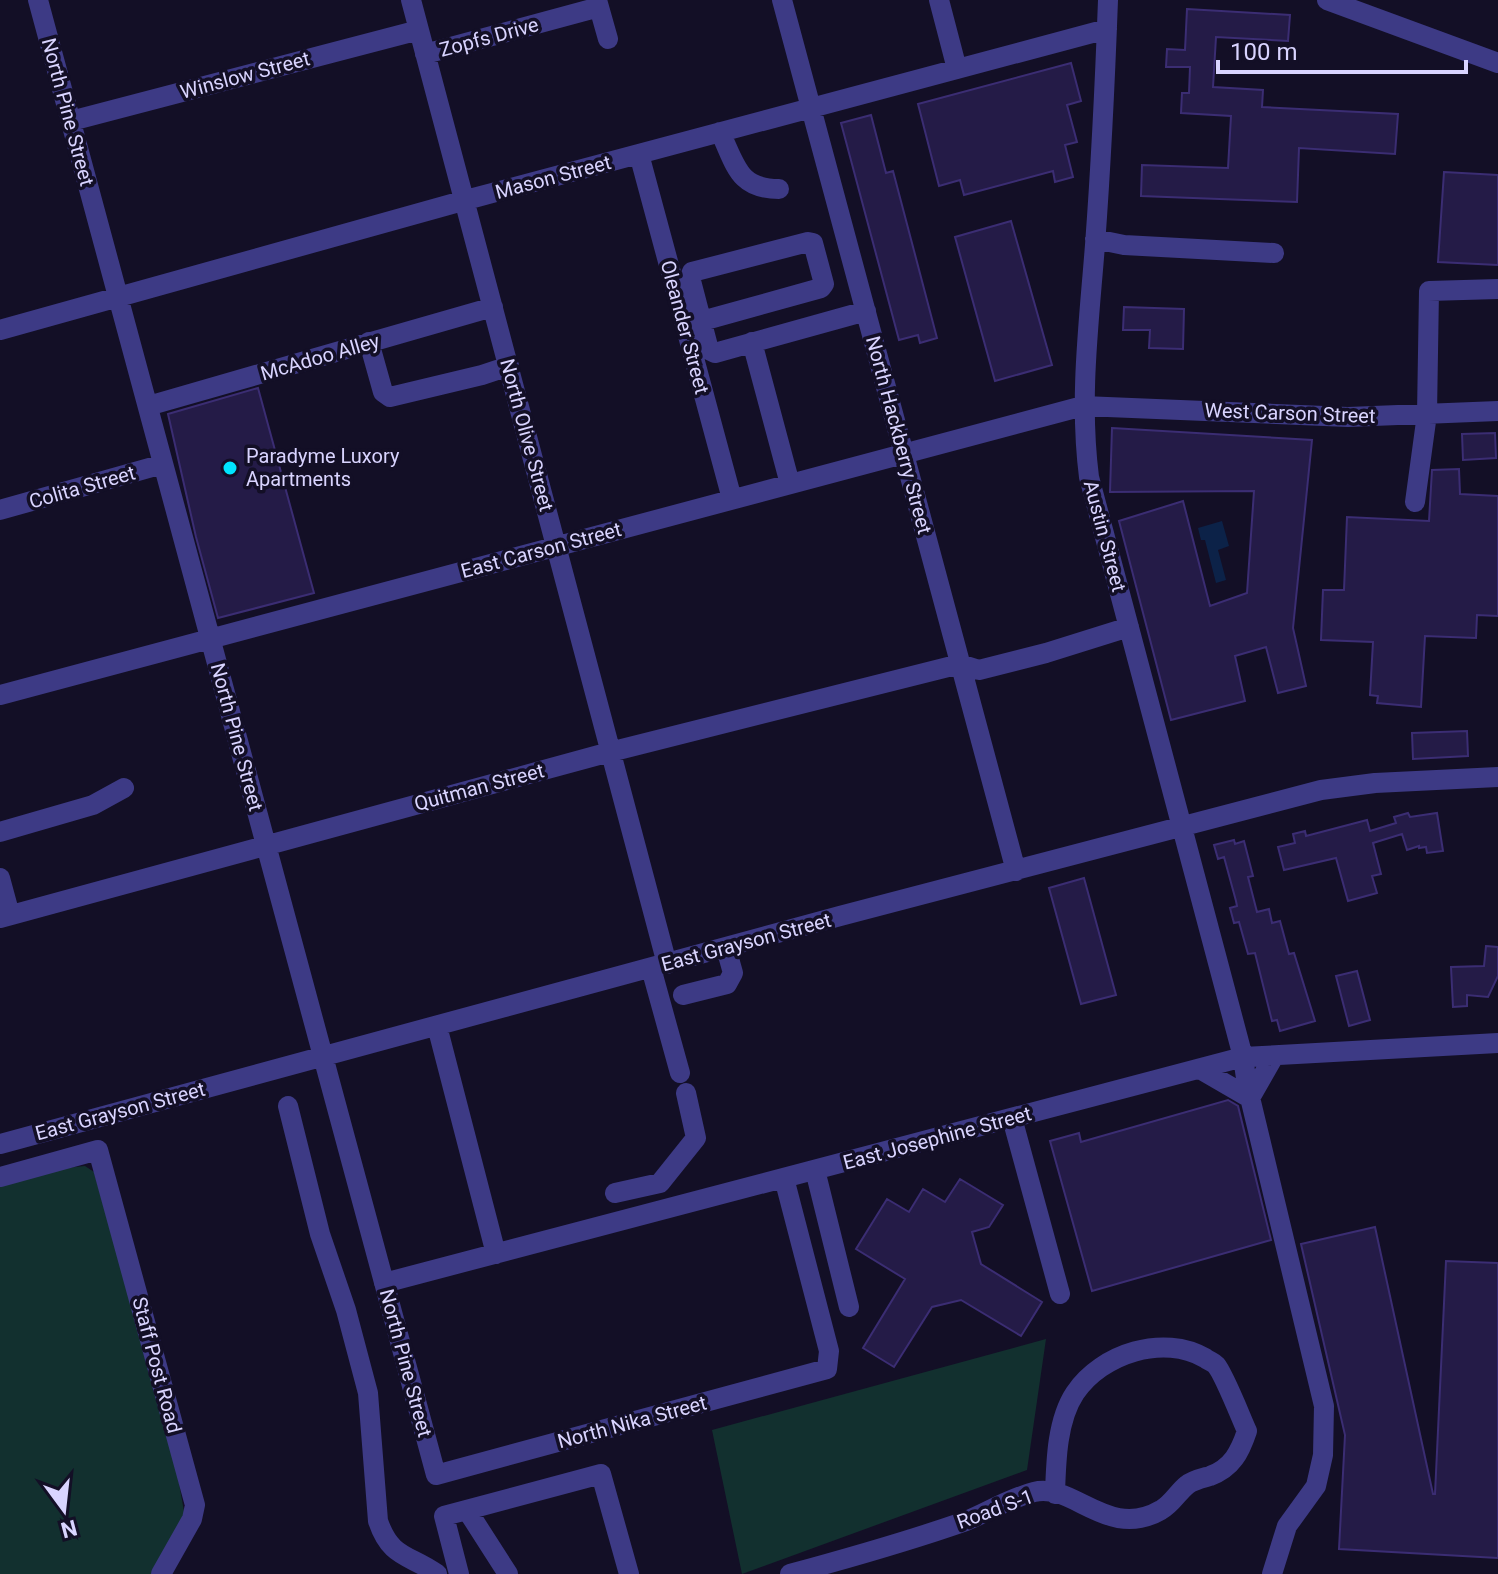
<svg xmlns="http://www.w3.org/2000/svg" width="1498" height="1574" font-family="Roboto,sans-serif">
	<rect width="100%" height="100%" fill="#130f26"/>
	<!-- green -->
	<path fill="#12302f" d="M85,1166l9,6 80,283 11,62 -34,57h-151v-388l66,-18z
		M1046,1339l-19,131 -285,104 -30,-144z"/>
	<!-- water -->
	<path fill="#0c2248" d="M1222,521l7,25 -11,4 8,30 -10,3 -11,-43h-4l-3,-12z"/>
	<!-- building -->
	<path fill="#241b47" stroke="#3b2d73" stroke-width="2" d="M1187,9l103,6 -2,26 -72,-4 -3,50 50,3 -1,17 136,7 -3,40 -96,-6 -2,54 -156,-6 1,-31 86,3 3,-52 -50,-3 1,-20h7l1,-26h-24l1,-18 18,1z
		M1071,63l10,38 -14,4 10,37 -12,3 8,32 -18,5 -2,-11 -89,24 -4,-15 -21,6 -21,-82z
		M871,115l15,58 7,-2 44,167 -17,5 -2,-8 -19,5 -58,-217z
		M1444,172l54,3v90l-60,-3z
		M1011,221l41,144 -57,16 -40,-144z
		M1124,307l60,2 -1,40 -34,-1 1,-18h-27z
		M258,388l56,205 -96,25 -22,-81 -28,-123z
		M1112,428l200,12 -19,188 13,58 -28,7 -12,-46 -31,9 10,45 -74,19 -52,-199 64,-20 27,105 37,-13 7,-102 -144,1z
		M1495,433l1,25 -33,2 -1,-26z
		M1459,469l1,25 38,2v120l-21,-1 -1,23 -51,-2 -4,71 -44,-4 1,-7 -8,-1 3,-53 -52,-2 2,-50h21l3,-73 82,4 3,-51z
		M1467,731l1,25 -55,3 -1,-26z
		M1408,813l2,4 27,-4 6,38 -16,2 -1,-6 -7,1v-2l-12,4 -5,-16 -29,9 8,31 -9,2 5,17 -29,8 -12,-43 -52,12 -6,-23 17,-4 -2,-9 12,-3 1,5 61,-16 3,11 26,-8 -2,-6z
		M1234,840l1,4 9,-3 9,35 -5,1 9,35 12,-3 3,14 8,-2 9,33 5,-1 21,68 -35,10 -3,-11 -5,1 -17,-68 -7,1 -9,-32 -5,1 -4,-15 7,-2 -1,-5 -12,-44 -6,2 -4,-14z
		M1084,878l32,117 -35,9 -32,-116z
		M1486,946l12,1v29l-10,21 -21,-2v11l-14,1 -2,-40 33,-1z
		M1357,971l13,49 -21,6 -13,-50z
		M1228,1100l10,6 33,134 -179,51 -42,-150 29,-8 2,9z
		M960,1179l43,26 -14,22 -17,5 9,32 61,38 -21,34 -60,-36 -29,7 -38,60 -31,-19 42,-69 -49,-30 31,-50 22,13 14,-23 22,13z
		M1375,1227l58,267h2l11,-233 52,2v295l-159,-9 6,-114 -44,-191z"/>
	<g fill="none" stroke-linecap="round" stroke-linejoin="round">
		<!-- minor -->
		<path stroke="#3d3a85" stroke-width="20" d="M38,0l398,1475 391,-106 2,-18 -45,-173
			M411,0l256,964
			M597,0l11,39
			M782,0l234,871
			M939,0l18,69
			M1108,0c-3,82 -7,164 -13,245 -6,78 -16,154 -6,232l154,580 4,28 77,321 -1,49 -7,31 -29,40 -15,48
			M1327,0l171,63
			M425,54l174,-47
			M71,121l348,-91
			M720,132c16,33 18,57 59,57
			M639,154l93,345
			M1095,239l29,6 150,8
			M702,321l119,-33 3,-4 -11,-41 -5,-1 -116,30 -2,5 19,73 6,3 151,-42
			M0,330l466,-130 641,-171
			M369,342l14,50 7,5 92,-22 27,-9
			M752,342l38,142
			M148,406l345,-99
			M1415,502l12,-88 2,-123 69,-2
			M0,510l163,-46
			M0,695l1083,-289 265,11 150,-6
			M0,832l93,-27 31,-17
			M0,878l10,37
			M0,918l610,-166 350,-88 19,6 67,-17 83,-26
			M651,968l29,105
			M683,995l44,-11 6,-11 -7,-25
			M437,1026l59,228
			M1200,1069l50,29 24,-42
			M288,1106l32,128 26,76 22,83 10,128c13,38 31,33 59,53
			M1012,1118l48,176
			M0,1144l840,-228 481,-126 54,-7 123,-6
			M815,1170l34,137
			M0,1177l98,-27 97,355 -3,14 -31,55
			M615,1193l45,-10 36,-45 -10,-45
			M384,1283l859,-226 255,-14
			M467,1510l41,64
			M459,1574l-15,-58 157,-42 28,100
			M790,1574c59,-16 119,-33 176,-53 22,-9 44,-23 68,-29 39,-10 74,49 127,18 11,-6 17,-18 26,-25 6,-5 16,-7 23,-9 22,-8 30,-24 37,-45 -6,-13 -23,-57 -31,-66 -3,-3 -7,-4 -11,-7 -41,-24 -103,-5 -130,35 -18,27 -19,68 -20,101"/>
	</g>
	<!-- markers -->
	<circle fill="#00e5ff" stroke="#130f26" stroke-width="3" cx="230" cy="468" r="8"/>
	<g text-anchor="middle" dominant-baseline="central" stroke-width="7" stroke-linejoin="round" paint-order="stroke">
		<!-- street labels -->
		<g font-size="20" fill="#d9d4ff" stroke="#130f26">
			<text transform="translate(489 37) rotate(-15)">Zopfs Drive</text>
			<text transform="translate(245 75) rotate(-15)">Winslow Street</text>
			<text transform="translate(68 112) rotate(75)">North Pine Street</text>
			<text transform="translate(553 177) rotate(-15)">Mason Street</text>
			<text transform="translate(685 327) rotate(75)">Oleander Street</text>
			<text transform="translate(320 357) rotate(-16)">McAdoo Alley</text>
			<text transform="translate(1290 413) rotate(2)">West Carson Street</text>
			<text transform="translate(527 435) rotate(75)">North Olive Street</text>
			<text transform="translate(899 435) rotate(75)">North Hackberry Street</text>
			<text transform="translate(82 487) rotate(-16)">Colita Street</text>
			<text transform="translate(1105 536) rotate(75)">Austin Street</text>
			<text transform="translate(541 550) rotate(-15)">East Carson Street</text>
			<text transform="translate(237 737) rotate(75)">North Pine Street</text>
			<text transform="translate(479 787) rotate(-15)">Quitman Street</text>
			<text transform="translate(746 942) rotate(-15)">East Grayson Street</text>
			<text transform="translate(120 1111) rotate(-15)">East Grayson Street</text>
			<text transform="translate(937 1138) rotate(-15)">East Josephine Street</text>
			<text transform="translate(406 1363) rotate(75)">North Pine Street</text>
			<text transform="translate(157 1365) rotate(75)">Staff Post Road</text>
			<text transform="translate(632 1422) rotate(-15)">North Nika Street</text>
			<text transform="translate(995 1509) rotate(-20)">Road S-1</text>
		</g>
		<!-- poi labels -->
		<g font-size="20" fill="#d9d4ff" stroke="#130f26" text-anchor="start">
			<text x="246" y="456">Paradyme Luxory<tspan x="246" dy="23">Apartments</tspan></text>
		</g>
	</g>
	<!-- north arrow -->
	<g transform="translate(64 1510) rotate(165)" stroke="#130f26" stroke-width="6" paint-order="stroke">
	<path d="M0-6L14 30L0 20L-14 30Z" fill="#d9d4ff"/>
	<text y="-12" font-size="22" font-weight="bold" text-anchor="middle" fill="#d9d4ff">N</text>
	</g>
	<!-- scale -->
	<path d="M1218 60v12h248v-12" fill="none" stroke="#d9d4ff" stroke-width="4"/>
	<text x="1230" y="60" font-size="24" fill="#d9d4ff" stroke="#130f26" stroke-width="6" paint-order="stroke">100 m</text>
</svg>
